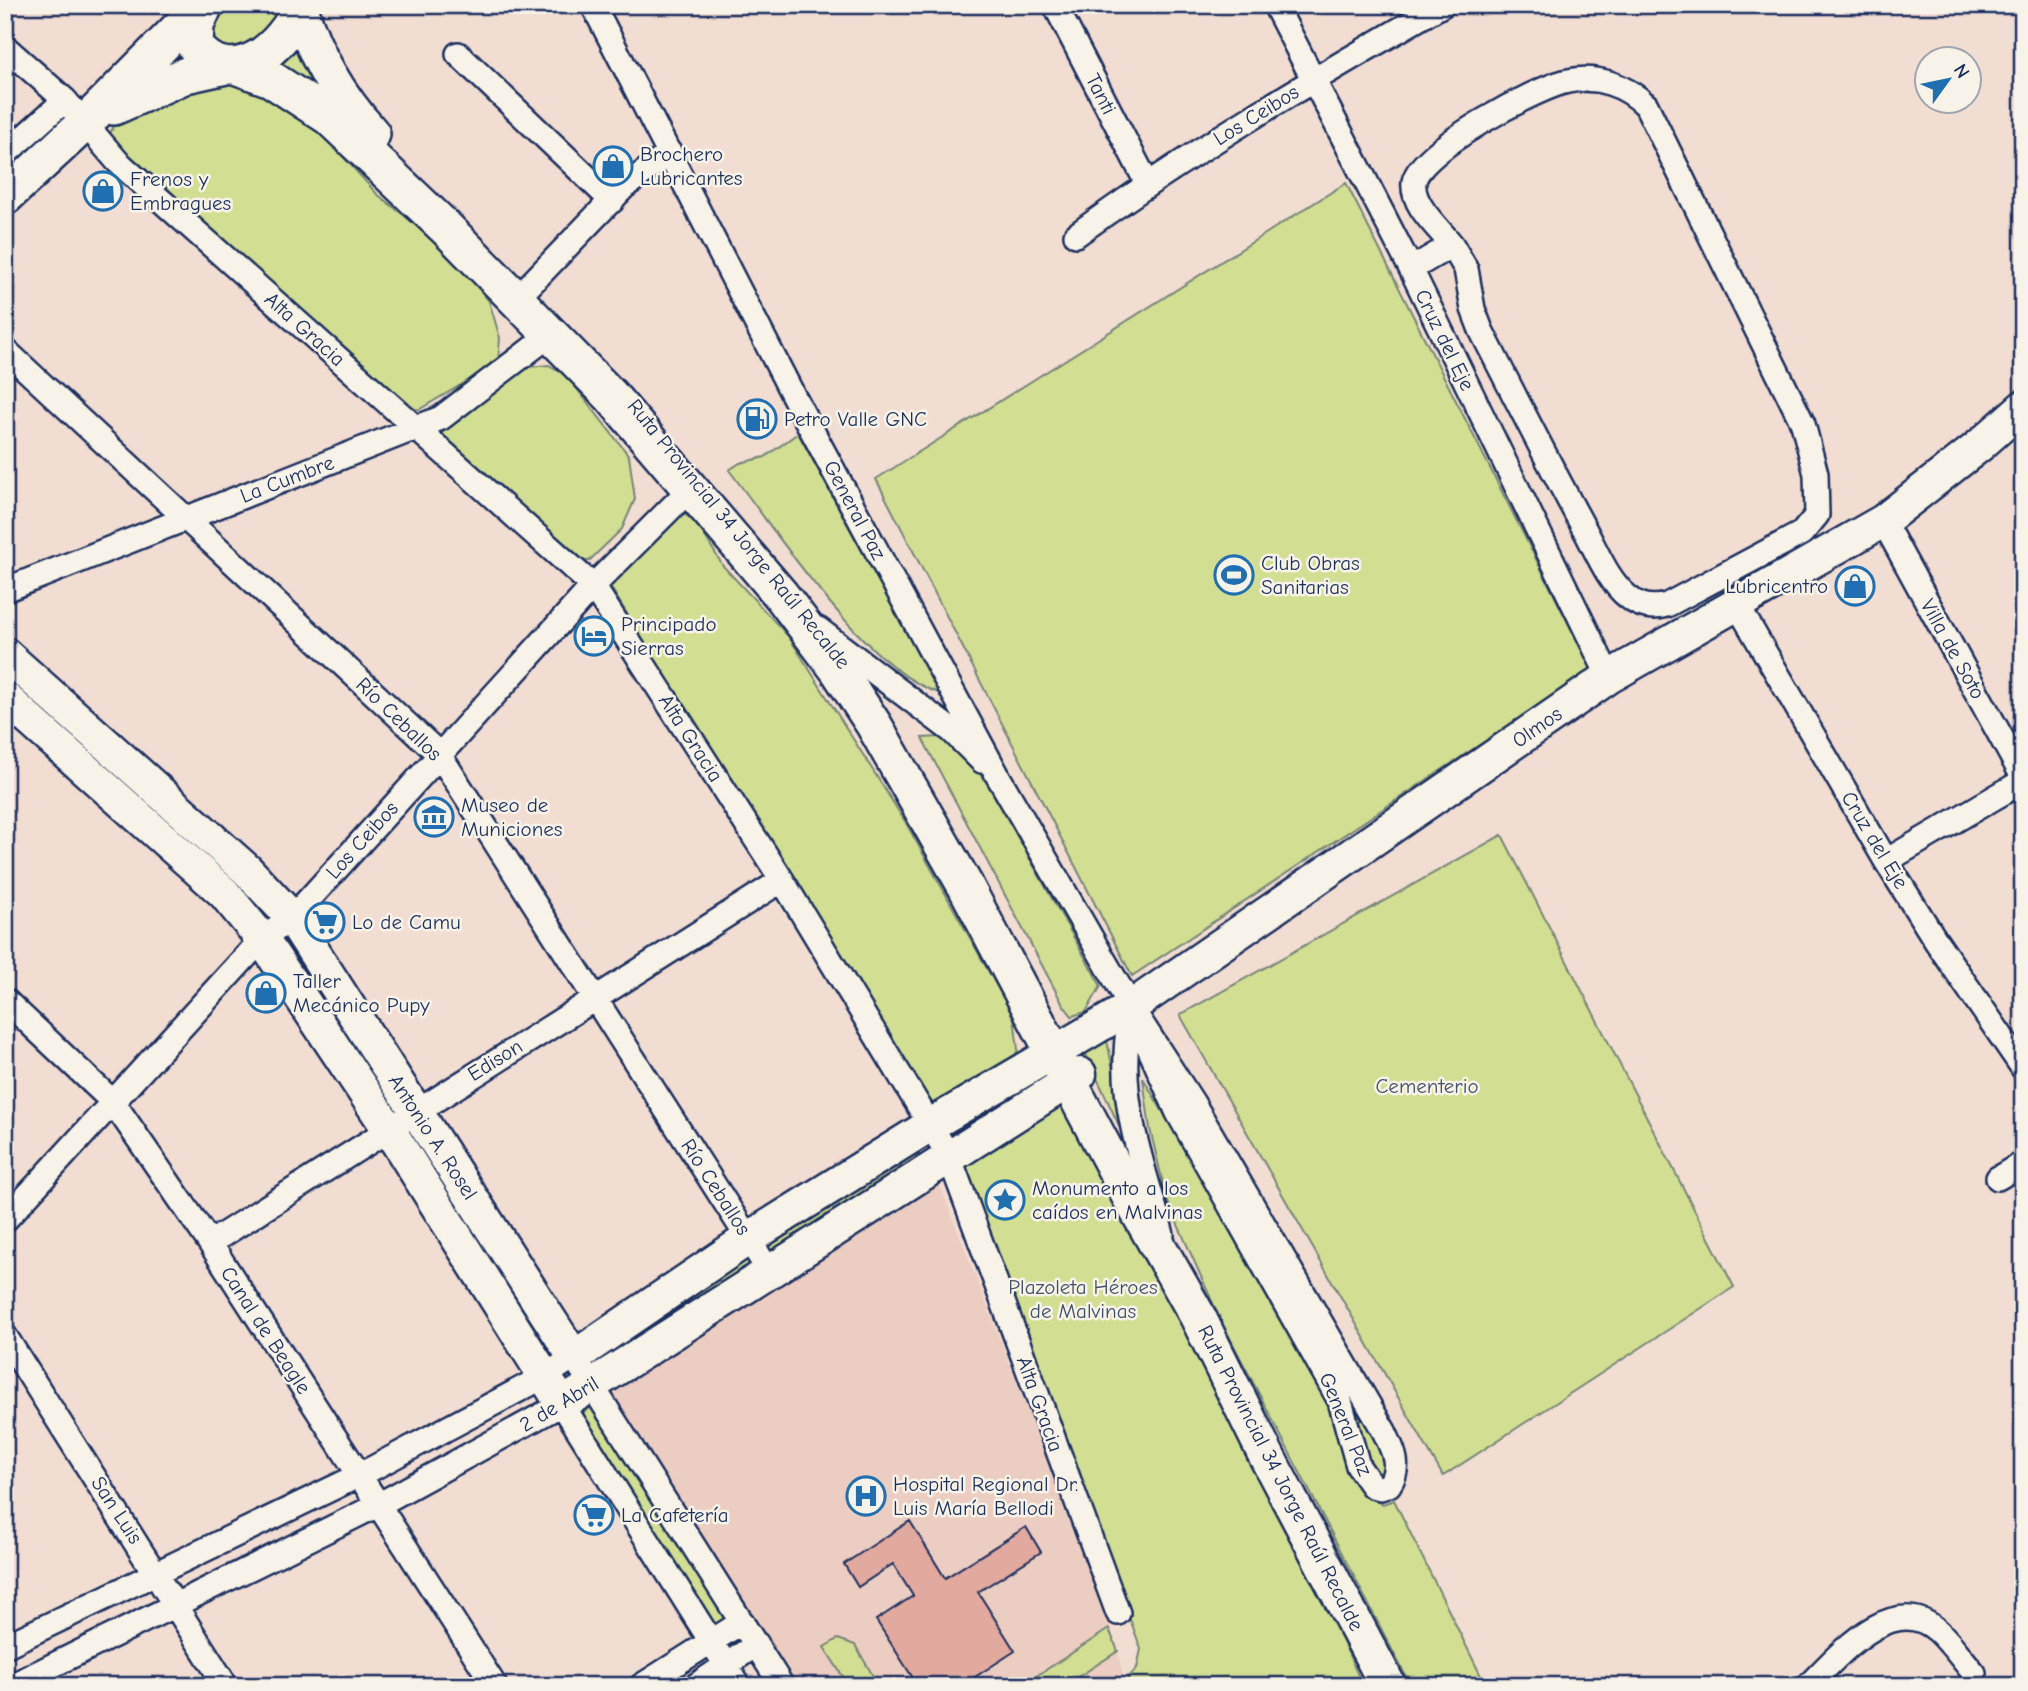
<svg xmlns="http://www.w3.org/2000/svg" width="2028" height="1691" font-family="'Comic Neue',sans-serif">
	<rect width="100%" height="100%" fill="#f1ddd2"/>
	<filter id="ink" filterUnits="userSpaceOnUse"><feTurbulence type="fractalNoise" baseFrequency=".0143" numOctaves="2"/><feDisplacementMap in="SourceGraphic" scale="14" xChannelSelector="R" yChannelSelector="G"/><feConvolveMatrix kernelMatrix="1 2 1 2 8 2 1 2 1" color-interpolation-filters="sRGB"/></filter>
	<g filter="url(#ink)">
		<!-- built -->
		<path fill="#eccdc2" d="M936,1175l167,428 15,48 7,35h-335l-188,-296z"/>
		<!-- green -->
		<path fill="#d2de91" stroke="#768678" stroke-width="2" d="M214,5h80l-44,47 -33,-5 -8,-12z
			M297,31l58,90 -86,-58z
			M218,76l39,8 52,35 68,75 68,54 44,53 11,37 -2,25 -78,46 -14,1 -287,-259 -10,-16 6,-11z
			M1346,183l246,487 -460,306 -256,-497z
			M549,365l18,11 62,80 6,43 -13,30 -33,32h-13l-138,-125 91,-69z
			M798,433l141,260c-72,-22 -163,-161 -210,-223l11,-7 25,-6z
			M685,515l10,5 28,46 66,71 117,186 108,194 4,33 -6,10 -81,49 -323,-526 63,-63z
			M942,737l25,20 22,29 112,200 -15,26 -14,4 -10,-13 -140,-265z
			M1502,835l232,452 -291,189 -263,-461z
			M288,935l112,169 -12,8 -112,-169z
			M1106,1036l23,111 -45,-97z
			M1040,1069l8,15 -96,56 -8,-15z
			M1143,1078l98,167 88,162 19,62 18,26 17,9 11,-4 92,186h-75l-192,-369 -52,-117 -17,-71z
			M1048,1105l15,4c105,189 211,379 300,577h-242l16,-18 4,-19 -178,-484z
			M411,1125l144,223 -12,8 -144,-224z
			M913,1145l9,14 -152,98 -9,-14z
			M1227,1170l157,274 7,27 -8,6 -12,-1z
			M746,1253l7,11 -160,104 -7,-10z
			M592,1407l135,212 -14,9 -135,-212z
			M1109,1629l9,22 -54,35h-43z
			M838,1639l17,6 24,41h-30l-25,-39z"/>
		<!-- building -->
		<path fill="#e2a99e" stroke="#1b2f5e" stroke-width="2" d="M910,1521l35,57 81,-51 15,25 -63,40 37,59 -54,35h-43l-42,-66 37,-24 -20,-32 -35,23 -14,-23z"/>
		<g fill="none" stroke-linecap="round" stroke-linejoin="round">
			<!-- street casing -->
			<g stroke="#1b2f5e" stroke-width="28">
				<path id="street" d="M593,5l202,394 204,379 132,229 62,96 191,328c9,19 18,35 5,54l-8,3 -9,-2 -14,-20 -18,-65 -162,-288 -47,-106
					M1055,5l92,178
					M1275,5l136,264 198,408
					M5,47l60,53 53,62 475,424 189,294 167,276 169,457
					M458,54l154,147
					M5,154l60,-54
					M1076,235c117,-85 241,-158 366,-230
					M1411,269l41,-24c-13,-17 -41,-40 -38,-63 4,-31 123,-95 154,-101 29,-6 57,4 78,24l157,319 13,50 1,41 -15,18 -135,72c-14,4 -27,2 -39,-8 -20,-16 -31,-45 -43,-67 -36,-66 -70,-133 -104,-200l-8,-21 -7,-40 -14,-24
					M525,290l99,-103 46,-34
					M5,350l434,404 330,517
					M1883,521l140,256
					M5,590l436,-172 110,-84
					M1738,606l148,255 50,80 87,127
					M818,629l134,102 30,30
					M1886,861l137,-80
					M5,1000l108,102 97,141 285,443
					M1131,1007c-2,16 -5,33 -5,49 -3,60 21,121 36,179
					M1998,1178l25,-15
					M5,1220l257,-281 30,-21 301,-332 97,-97
					M210,1243l572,-363
					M5,1336l221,350
					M5,1646l355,-171 185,-99 29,-19 208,329
					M11,1686l367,-181 184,-101 177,282
					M641,1686l101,-64
					M695,1686l62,-42
					M1808,1686c30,-30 85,-96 130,-55 13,12 24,28 36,42l-2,13"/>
			</g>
			<!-- secondary casing -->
			<g stroke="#1b2f5e" stroke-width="37">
				<path id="secondary" d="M5,654l242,216 45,48 282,439 175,-119 183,-114 199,-117 478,-330 274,-156 96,-75 44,-39
					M5,698l219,195 38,46 126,189 174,276 518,-330"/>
			</g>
			<!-- primary casing -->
			<g stroke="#1b2f5e" stroke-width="40">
				<path id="primary" d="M205,5l-9,20 -1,21c37,47 90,1 106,-41
					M300,8c14,47 39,89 72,126
					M238,67l33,12 58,38 118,112 164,167 170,199 57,75 36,55 92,162 164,310 67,118 69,140 122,231
					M114,107l72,-32 36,-8
					M5,197l81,-75 116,-117"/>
			</g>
			<!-- street -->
			<use href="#street" stroke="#f7f3e8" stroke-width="23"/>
			<!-- secondary -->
			<use href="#secondary" stroke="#f7f3e8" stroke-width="32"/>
			<!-- primary -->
			<use href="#primary" stroke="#f7f3e8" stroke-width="35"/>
		</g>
	</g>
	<!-- icons -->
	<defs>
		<g id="shop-ring" transform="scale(2.0125)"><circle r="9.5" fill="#f7f3e8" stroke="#1f6fb2" stroke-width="1.5"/><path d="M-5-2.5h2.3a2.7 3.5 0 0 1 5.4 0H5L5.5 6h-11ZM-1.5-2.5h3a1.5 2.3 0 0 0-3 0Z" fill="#1f6fb2"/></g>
		<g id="fuel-ring" transform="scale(2.0125)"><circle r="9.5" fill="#f7f3e8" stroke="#1f6fb2" stroke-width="1.5"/><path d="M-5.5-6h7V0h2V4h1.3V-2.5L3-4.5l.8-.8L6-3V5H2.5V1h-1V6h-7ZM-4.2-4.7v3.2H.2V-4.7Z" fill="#1f6fb2"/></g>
		<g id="stadium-ring" transform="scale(2.0125)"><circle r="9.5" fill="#f7f3e8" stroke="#1f6fb2" stroke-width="1.5"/><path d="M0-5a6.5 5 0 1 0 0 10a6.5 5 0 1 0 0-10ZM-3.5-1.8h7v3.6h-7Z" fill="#1f6fb2"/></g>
		<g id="hotel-ring" transform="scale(2.0125)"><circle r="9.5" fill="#f7f3e8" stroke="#1f6fb2" stroke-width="1.5"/><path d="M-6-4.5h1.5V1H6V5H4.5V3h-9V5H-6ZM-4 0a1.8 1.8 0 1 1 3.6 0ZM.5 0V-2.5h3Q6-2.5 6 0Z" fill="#1f6fb2"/></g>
		<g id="museum-ring" transform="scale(2.0125)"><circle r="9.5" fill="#f7f3e8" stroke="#1f6fb2" stroke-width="1.5"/><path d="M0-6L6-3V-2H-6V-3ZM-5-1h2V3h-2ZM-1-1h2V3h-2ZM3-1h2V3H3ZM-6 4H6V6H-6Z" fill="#1f6fb2"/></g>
		<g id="supermarket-ring" transform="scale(2.0125)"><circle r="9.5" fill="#f7f3e8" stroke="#1f6fb2" stroke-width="1.5"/><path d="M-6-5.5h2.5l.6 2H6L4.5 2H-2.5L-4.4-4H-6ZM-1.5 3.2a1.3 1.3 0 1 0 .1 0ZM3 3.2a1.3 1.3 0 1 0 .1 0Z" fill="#1f6fb2"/></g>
		<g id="sight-ring" transform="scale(2.0125)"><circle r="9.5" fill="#f7f3e8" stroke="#1f6fb2" stroke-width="1.5"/><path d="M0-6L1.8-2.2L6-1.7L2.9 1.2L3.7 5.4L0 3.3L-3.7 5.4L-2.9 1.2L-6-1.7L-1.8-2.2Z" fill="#1f6fb2"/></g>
		<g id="hospital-ring" transform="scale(2.0125)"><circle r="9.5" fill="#f7f3e8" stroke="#1f6fb2" stroke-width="1.5"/><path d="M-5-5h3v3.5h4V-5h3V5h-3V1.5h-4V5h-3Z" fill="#1f6fb2"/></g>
	</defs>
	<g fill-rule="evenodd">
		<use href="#shop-ring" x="613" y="166"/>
		<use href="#shop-ring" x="103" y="191"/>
		<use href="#fuel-ring" x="757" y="419"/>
		<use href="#stadium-ring" x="1234" y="575"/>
		<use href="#shop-ring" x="1855" y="586"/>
		<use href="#hotel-ring" x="594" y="636"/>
		<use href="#museum-ring" x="434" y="817"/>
		<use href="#supermarket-ring" x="325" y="922"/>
		<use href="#shop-ring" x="266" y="993"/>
		<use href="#sight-ring" x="1005" y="1200"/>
		<use href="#hospital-ring" x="866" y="1496"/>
		<use href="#supermarket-ring" x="594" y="1515"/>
	</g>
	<g text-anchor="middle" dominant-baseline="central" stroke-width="5" stroke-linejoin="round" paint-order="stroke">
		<!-- street labels -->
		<g font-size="21" fill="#1b2f5e" stroke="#f7f3e8">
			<text transform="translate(1101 94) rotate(63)">Tanti</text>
			<text transform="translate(1256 115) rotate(-32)">Los Ceibos</text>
			<text transform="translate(305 329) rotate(42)">Alta Gracia</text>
			<text transform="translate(1445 340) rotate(64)">Cruz del Eje</text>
			<text transform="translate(287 479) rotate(-21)">La Cumbre</text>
			<text transform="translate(855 510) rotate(62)">General Paz</text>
			<text transform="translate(739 534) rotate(51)">Ruta Provincial 34 Jorge Raúl Recalde</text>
			<text transform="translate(1953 649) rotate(61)">Villa de Soto</text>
			<text transform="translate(399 719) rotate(44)">Río Ceballos</text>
			<text transform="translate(1537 727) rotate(-35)">Olmos</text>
			<text transform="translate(691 738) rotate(57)">Alta Gracia</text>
			<text transform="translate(362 840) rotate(-48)">Los Ceibos</text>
			<text transform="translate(1875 840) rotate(59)">Cruz del Eje</text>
			<text transform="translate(495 1060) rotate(-32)">Edison</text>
			<text transform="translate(433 1137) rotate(57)">Antonio A. Rosel</text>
			<text transform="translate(716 1187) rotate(57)">Río Ceballos</text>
			<text transform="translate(266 1330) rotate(57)">Canal de Beagle</text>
			<text transform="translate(559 1404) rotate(-31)">2 de Abril</text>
			<text transform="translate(1040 1404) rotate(70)">Alta Gracia</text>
			<text transform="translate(1346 1424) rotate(68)">General Paz</text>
			<text transform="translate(1281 1478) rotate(63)">Ruta Provincial 34 Jorge Raúl Recalde</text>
			<text transform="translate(117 1510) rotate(57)">San Luis</text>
		</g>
		<!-- poi labels -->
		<g font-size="21" fill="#1b2f5e" stroke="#f7f3e8" text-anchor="start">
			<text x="640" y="154">Brochero<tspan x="640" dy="24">Lubricantes</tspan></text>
			<text x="130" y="179">Frenos y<tspan x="130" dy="24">Embragues</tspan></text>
			<text x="784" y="419">Petro Valle GNC</text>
			<text x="1261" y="563">Club Obras<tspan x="1261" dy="24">Sanitarias</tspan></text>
			<text x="1828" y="586" text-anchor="end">Lubricentro</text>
			<text x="621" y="624">Principado<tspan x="621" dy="24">Sierras</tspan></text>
			<text x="461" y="805">Museo de<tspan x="461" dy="24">Municiones</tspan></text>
			<text x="352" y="922">Lo de Camu</text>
			<text x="293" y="981">Taller<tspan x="293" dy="24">Mecánico Pupy</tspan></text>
			<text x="1032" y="1188">Monumento a los<tspan x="1032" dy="24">caídos en Malvinas</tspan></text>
			<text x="893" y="1484">Hospital Regional Dr.<tspan x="893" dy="24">Luis María Bellodi</tspan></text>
			<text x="621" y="1515">La Cafetería</text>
		</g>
		<!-- park labels -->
		<g font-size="21" fill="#405268" stroke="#f7f3e8">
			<text x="1427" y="1086">Cementerio</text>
			<text x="1083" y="1287">Plazoleta Héroes<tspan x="1083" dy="24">de Malvinas</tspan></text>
		</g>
	</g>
	<!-- margin -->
	<rect width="2028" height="1691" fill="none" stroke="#f7f3e8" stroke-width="28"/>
	<rect x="14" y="14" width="2000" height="1663" fill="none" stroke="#1b2f5e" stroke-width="2.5" filter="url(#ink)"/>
	<!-- north arrow -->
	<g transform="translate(1948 80) rotate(57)"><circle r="33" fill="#f7f3e8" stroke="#9fa5b1" stroke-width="2"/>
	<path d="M0-5L12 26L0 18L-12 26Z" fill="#1f6fb2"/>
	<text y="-10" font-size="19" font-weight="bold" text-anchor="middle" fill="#1b2f5e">N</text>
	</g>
</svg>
